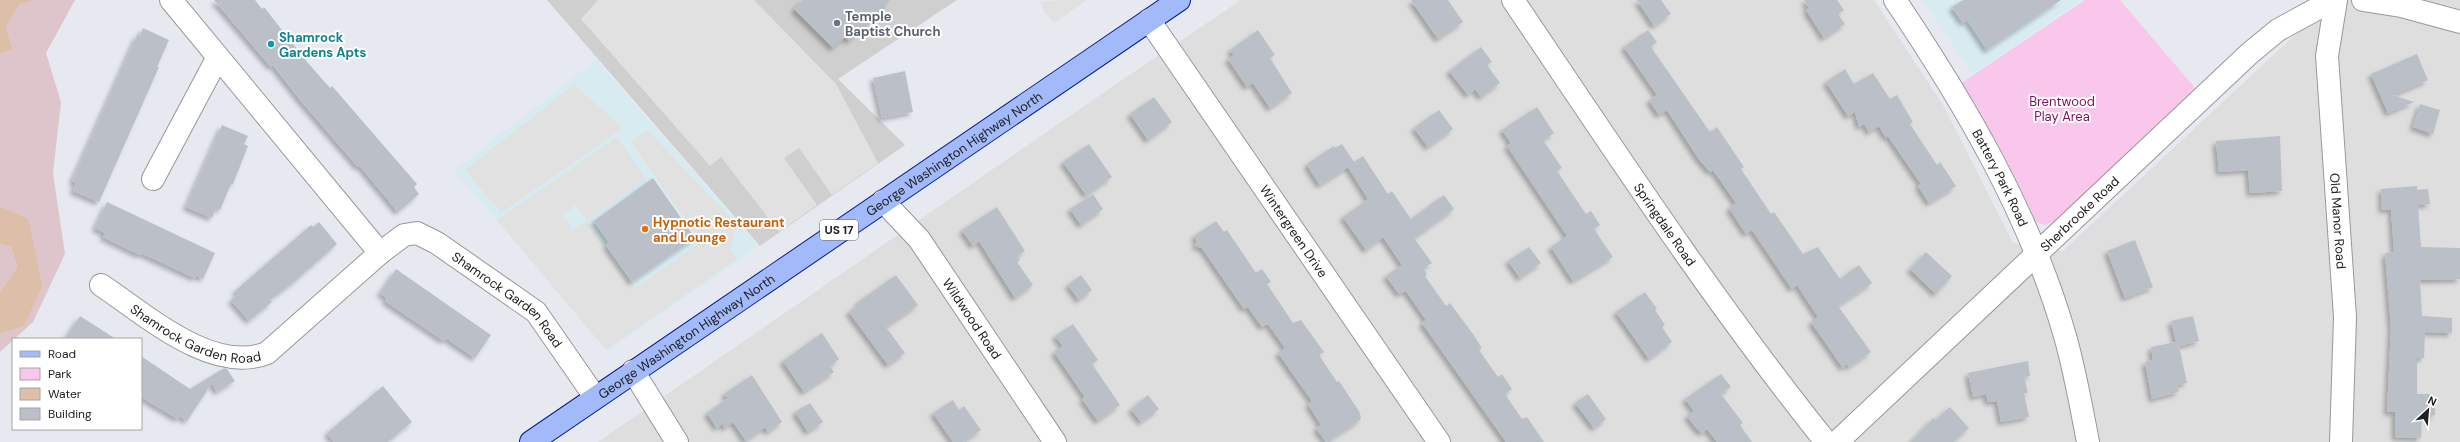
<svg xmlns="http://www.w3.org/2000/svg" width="2460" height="442" font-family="'DM Sans',sans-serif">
	<defs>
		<filter id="shadow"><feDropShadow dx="-3.5" dy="3.5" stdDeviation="2" flood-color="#0004"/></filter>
	</defs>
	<rect width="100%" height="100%" fill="#e7e9f1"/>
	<!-- residential -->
	<path fill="#dededf" d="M1241,0h633l69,105 70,138 50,8 235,-219 9,-32h153v442h-1862l521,-360z"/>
	<!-- commercial -->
	<path fill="#d7ebf1" d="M1923,0h158l-108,74z
		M596,60l163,186 -152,105 -153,-181z"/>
	<!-- religious -->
	<path fill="#cfcfcf" d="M547,0h410l-119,79 67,66 -145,101z"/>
	<!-- wetland -->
	<path fill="#dec5cc" d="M35,0h40l-29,53 15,49 -8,71 12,81 -32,68 -33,30v-18l24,-8 4,-108 -28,-12v-152l13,-4 -7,-23 14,-23z
		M0,244l11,3 6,20 -17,25z"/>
	<!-- park -->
	<path fill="#f9c6ec" d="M2085,0h35l75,88 -140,133 -10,4 -9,-3 -4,-5 -72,-133z"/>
	<!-- parking -->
	<path fill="#e1e1e1" d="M598,0h156l82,84 42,79 -46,32 -33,-47 -15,10 33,47 -38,27 -58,-75 -11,9 -129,-147z
		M1059,0h28l-33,23 -10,-12 -4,-9z
		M574,85l49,43 -122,85 -36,-43z
		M648,130l84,90 3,9 -5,21 7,9 -131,91 -109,-130 120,-83 29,42 -59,42 -11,-16 -14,10 11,15 14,-9 48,67 66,-46 -70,-100z"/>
	<!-- water -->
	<path fill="#ddbea9" d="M0,0h35l-15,4 -14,23 7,23 -13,4z
		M0,206l28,12 14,68 -18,40 -24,8v-42l17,-25 -6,-20 -11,-3z"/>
	<!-- building -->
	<path fill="#bbc0c8" filter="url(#shadow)" d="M214,0h41l7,9 2,-2 44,56 22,25 2,-2 85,98 -3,3 5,7 -21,18 -38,-46 -2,1 -57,-66 -28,-36 -2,2z
		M803,0h87l-41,41 -4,-4 -12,11 -39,-39z
		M1411,0h37l15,22 -25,17z
		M1637,0h24l10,14 -17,12z
		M1804,0h33l7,10 -6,4 7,10 -21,14 -18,-28 3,-2z
		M1963,0h98l-74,50 -20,-30 -4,3 -11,-16z
		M143,28l26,12 -12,27h2l-60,135 -26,-11 3,-8 -4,-2 65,-146 3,1z
		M1258,30l17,25 -5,3 22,35 -22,15 -17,-25 -6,4 -19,-28 6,-4 -4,-5z
		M1648,30l9,12 -6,5 59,85 7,-5 27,40 -3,2 30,45 3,-2 29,42 15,-7 22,32 19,-14 13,18 -34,23 33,46 -22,15 -2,-3 -4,4 -32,-46 7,-5 -21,-32 -5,4 -40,-59 -6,4 -17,-26 7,-5 -23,-33 -3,2 -12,-14 -31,-48 -8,5 -10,-15 8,-5 -33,-48z
		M1481,47l11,15 -5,3 13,18 -19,14 -6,-8 -7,6 -19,-24z
		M2417,54l11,26 -35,15 21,7 -26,11 -17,-39z
		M1845,69l9,15 19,-11 17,26 7,-4 16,27 -3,2 27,41 3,-3 16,24 -27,17 -11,-17 3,-2 -33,-48 -2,2 -7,-12 -10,6 -5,-8 -5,3 -4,-15 -7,4 -22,-34z
		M905,71l8,41 -31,6 -9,-40z
		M1154,97l18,25 -24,18 -18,-26z
		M2420,104l20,6 -7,24 -20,-7z
		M1537,107l17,26 -11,7 19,28 -5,3 29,43 5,-3 9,14 -6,4 19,28 -40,24 -22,-34 16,-11 -60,-90 4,-3 -9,-13z
		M1439,110l14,19 -25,18 -14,-19z
		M222,125l26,11 -4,8 4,2 -15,38h-2l-11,26 -4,-2 -4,10 -26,-11z
		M2280,136l2,55 -32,2 -2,-23 -29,2 -3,-31z
		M1089,144l23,33 -26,18 -23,-33z
		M1342,144l12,18 9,-6 25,38 4,-3 19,28 33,-24 10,14 -40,29 18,25 -9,5 4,6 -2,2 21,30 4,-3 23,31 9,14 -3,2 19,27 4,-3 10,15 -7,5 17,25 5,-2 17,25h-38l-84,-119 4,-3 -20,-29 -7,3 -13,-18 16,-11 -19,-28 -17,13 -23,-33 25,-18 -20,-32 -28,18 -10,-15 -3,-6 27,-18 1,2z
		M653,178l42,60 -63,44 -26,-37 3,-2 -15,-22z
		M2417,186v4l11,-1 2,15 -12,1 3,42 39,1v31l-40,1 2,36 30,2v15l-27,-1 -1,26h-7v36h12l6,5v16l-13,-1 -1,24 -26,-1v-25h-8l4,-84 -6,-75 9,-1 -3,-43 -9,1 -1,-21z
		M1093,194l10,15 -22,16 -11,-16z
		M107,202l108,51 -12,26 -7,-4 -1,3 -54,-25 -1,2 -37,-18 2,-4 -10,-5z
		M997,207l28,44 -8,5 3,4 -3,2 16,23 -18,13 -36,-57 -6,5 -11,-16z
		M1216,221l8,11 3,-2 29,43 6,-4 9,13 -4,2 26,39 8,-3 23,32 -5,3 18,27 2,-1 20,30 2,6 -1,3 -34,22 -10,-14 5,-3 -13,-21 4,-3 -34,-48 7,-5 -17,-24 -6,3 -14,-20 -4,2 -42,-61 -7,-2 2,-6 -3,-4z
		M319,222l18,22 -43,38 -24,18 2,2 -23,19 -18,-21 7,-6 -3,-3 76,-66 2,2z
		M2135,240l18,47 -28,11 -18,-47z
		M1529,247l12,16 -21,15 -12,-17z
		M1926,252l26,24 -16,18 -26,-25z
		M396,269l95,66 -16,23 -29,-20 -2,3 -59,-40 2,-3 -7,-5z
		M896,275l22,30 -32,22 19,26 -17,12 -39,-53 10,-8 -1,-2z
		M1081,275l11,15 -13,10 -11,-15z
		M1645,292l12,17 -2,1 10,15 -3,2 10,15 -23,17 -33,-47z
		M80,316l36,23h-51z
		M2193,316l6,25 -20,5 8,37 -10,2 2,7 -27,7 -7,-37 8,-2 -2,-13 25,-5 -5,-21z
		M1073,324l25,36 -6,4 28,41 -22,16 -16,-22 3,-2 -31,-45 9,-6 -8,-10z
		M822,333l17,26 -9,7 4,6 -30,20 -21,-31z
		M141,356l49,33 34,-21 3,1 8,12 -18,11 -5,-9 -25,38 -7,-5 -2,3 -37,-22z
		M2028,361l2,15 -6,1 4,16h-4l5,24 -28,5 -4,-21 -9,1 -2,-8 -13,3 -5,-24z
		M1721,374l10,13 -10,7 22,29 -3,2 12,17h-35l-10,-13 -5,4 -5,-4 -10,-13 7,-5 -9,-12z
		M752,375l30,47 -14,10 -3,-5 -19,14 -13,-19 -8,6 -3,-4 -5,4 -10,-15 21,-15 -4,-4z
		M383,386l29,36 -24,20h-54l-7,-9z
		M1588,394l18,25 -12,9 -19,-25z
		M1148,395l11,14 -18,13 -10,-13z
		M953,400l6,10 5,-4 17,24 -18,12h-10l-20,-29z
		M810,403l13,19 -15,10 -13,-20z
		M1950,407l19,21 -16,14h-42l22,-24 2,2z"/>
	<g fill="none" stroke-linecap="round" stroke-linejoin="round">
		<!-- minor casing -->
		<g stroke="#989898" stroke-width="24">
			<g id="minor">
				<path d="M171,0l209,253"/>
				<path id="s1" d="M1513,0c101,150 200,301 313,442"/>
				<path id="s2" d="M1895,0c70,104 135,214 170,336 10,35 16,70 23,106"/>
				<path id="s3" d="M2336,0l-9,56 18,261 -4,125"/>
				<path d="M2363,0l38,6 59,16"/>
				<path id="s4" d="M1149,20l290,422"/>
				<path d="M153,179l65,-122"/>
				<path id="s5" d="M883,201l36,38 136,203"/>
				<path id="s6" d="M101,285c44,29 111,90 166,68l113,-100 24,-18 13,-2 20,10 99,69 59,85"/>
				<path d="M633,371l44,71"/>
				<path id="s7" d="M1837,442l413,-389 28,-23 55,-30"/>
			</g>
		</g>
		<!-- major casing -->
		<g stroke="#031b9a" stroke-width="24">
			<g id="major">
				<path id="s8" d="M531,442l648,-442"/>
			</g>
		</g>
		<!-- minor -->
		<use href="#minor" stroke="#fff" stroke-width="22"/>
		<!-- major -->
		<use href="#major" stroke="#a3bafa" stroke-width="22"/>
	</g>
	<!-- markers -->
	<circle fill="#6b7280" stroke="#fff" stroke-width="1.5" cx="837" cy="23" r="4"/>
	<circle fill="#0f9aa8" stroke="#fff" stroke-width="1.5" cx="271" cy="44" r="4"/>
	<circle fill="#e8710a" stroke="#fff" stroke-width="1.5" cx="645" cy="229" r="4"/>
	<g text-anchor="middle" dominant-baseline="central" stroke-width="4" stroke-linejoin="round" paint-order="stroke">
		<!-- shield labels -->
		<rect fill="#fff" stroke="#646464" stroke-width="1" x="820" y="220" width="38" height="20" rx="3"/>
		<g font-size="12" font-weight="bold" fill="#212121">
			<text x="839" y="230">US 17</text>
		</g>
		<!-- worship labels -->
		<g font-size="13" font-weight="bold" fill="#5b616d" stroke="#fff" text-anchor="start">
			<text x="845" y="16">Temple<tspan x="845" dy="15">Baptist Church</tspan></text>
		</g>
		<!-- culture labels -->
		<g font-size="13" font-weight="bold" fill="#0d838f" stroke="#fff" text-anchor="start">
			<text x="279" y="37">Shamrock<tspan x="279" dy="15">Gardens Apts</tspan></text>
		</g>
		<!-- park labels -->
		<g font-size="13" fill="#7f0e62" stroke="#fff">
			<text x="2062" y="101">Brentwood<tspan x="2062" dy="15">Play Area</tspan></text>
		</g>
		<!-- street labels -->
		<g font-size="13" fill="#212121" stroke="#fff">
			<text stroke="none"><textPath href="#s8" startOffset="512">George Washington Highway North</textPath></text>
			<text stroke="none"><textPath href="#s2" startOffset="207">Battery Park Road</textPath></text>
			<text stroke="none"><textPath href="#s7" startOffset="333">Sherbrooke Road</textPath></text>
			<text stroke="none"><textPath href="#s3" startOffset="222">Old Manor Road</textPath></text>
			<text stroke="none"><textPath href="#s1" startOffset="271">Springdale Road</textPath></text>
			<text stroke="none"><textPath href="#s4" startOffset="256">Wintergreen Drive</textPath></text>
			<text stroke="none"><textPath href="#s6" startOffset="494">Shamrock Garden Road</textPath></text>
			<text stroke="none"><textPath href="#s5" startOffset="148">Wildwood Road</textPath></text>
			<text stroke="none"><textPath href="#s6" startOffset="109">Shamrock Garden Road</textPath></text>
			<text stroke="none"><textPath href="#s8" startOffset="188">George Washington Highway North</textPath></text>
		</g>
		<!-- food labels -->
		<g font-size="13" font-weight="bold" fill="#c56008" stroke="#fff" text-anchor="start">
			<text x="653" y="222">Hypnotic Restaurant<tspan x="653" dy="15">and Lounge</tspan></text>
		</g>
	</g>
	<!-- legend -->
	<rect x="12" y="338" width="130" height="92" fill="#ffffff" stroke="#a6a6a6"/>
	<rect x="20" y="351" width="20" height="6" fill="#a3bafa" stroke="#a6a6a6"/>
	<text x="48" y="358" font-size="12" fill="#212121">Road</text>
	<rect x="20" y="368" width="20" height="12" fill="#f9c6ec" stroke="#a6a6a6"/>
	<text x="48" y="378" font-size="12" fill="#212121">Park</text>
	<rect x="20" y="388" width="20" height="12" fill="#ddbea9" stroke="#a6a6a6"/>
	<text x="48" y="398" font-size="12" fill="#212121">Water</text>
	<rect x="20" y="408" width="20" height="12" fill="#bbc0c8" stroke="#a6a6a6"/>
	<text x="48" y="418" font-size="12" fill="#212121">Building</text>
	<!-- north arrow -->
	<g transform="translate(2428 410) rotate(26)" stroke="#ffffff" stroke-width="3" paint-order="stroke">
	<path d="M0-3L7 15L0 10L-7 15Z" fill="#212121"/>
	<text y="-6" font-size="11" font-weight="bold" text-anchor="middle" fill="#212121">N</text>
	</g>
</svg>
